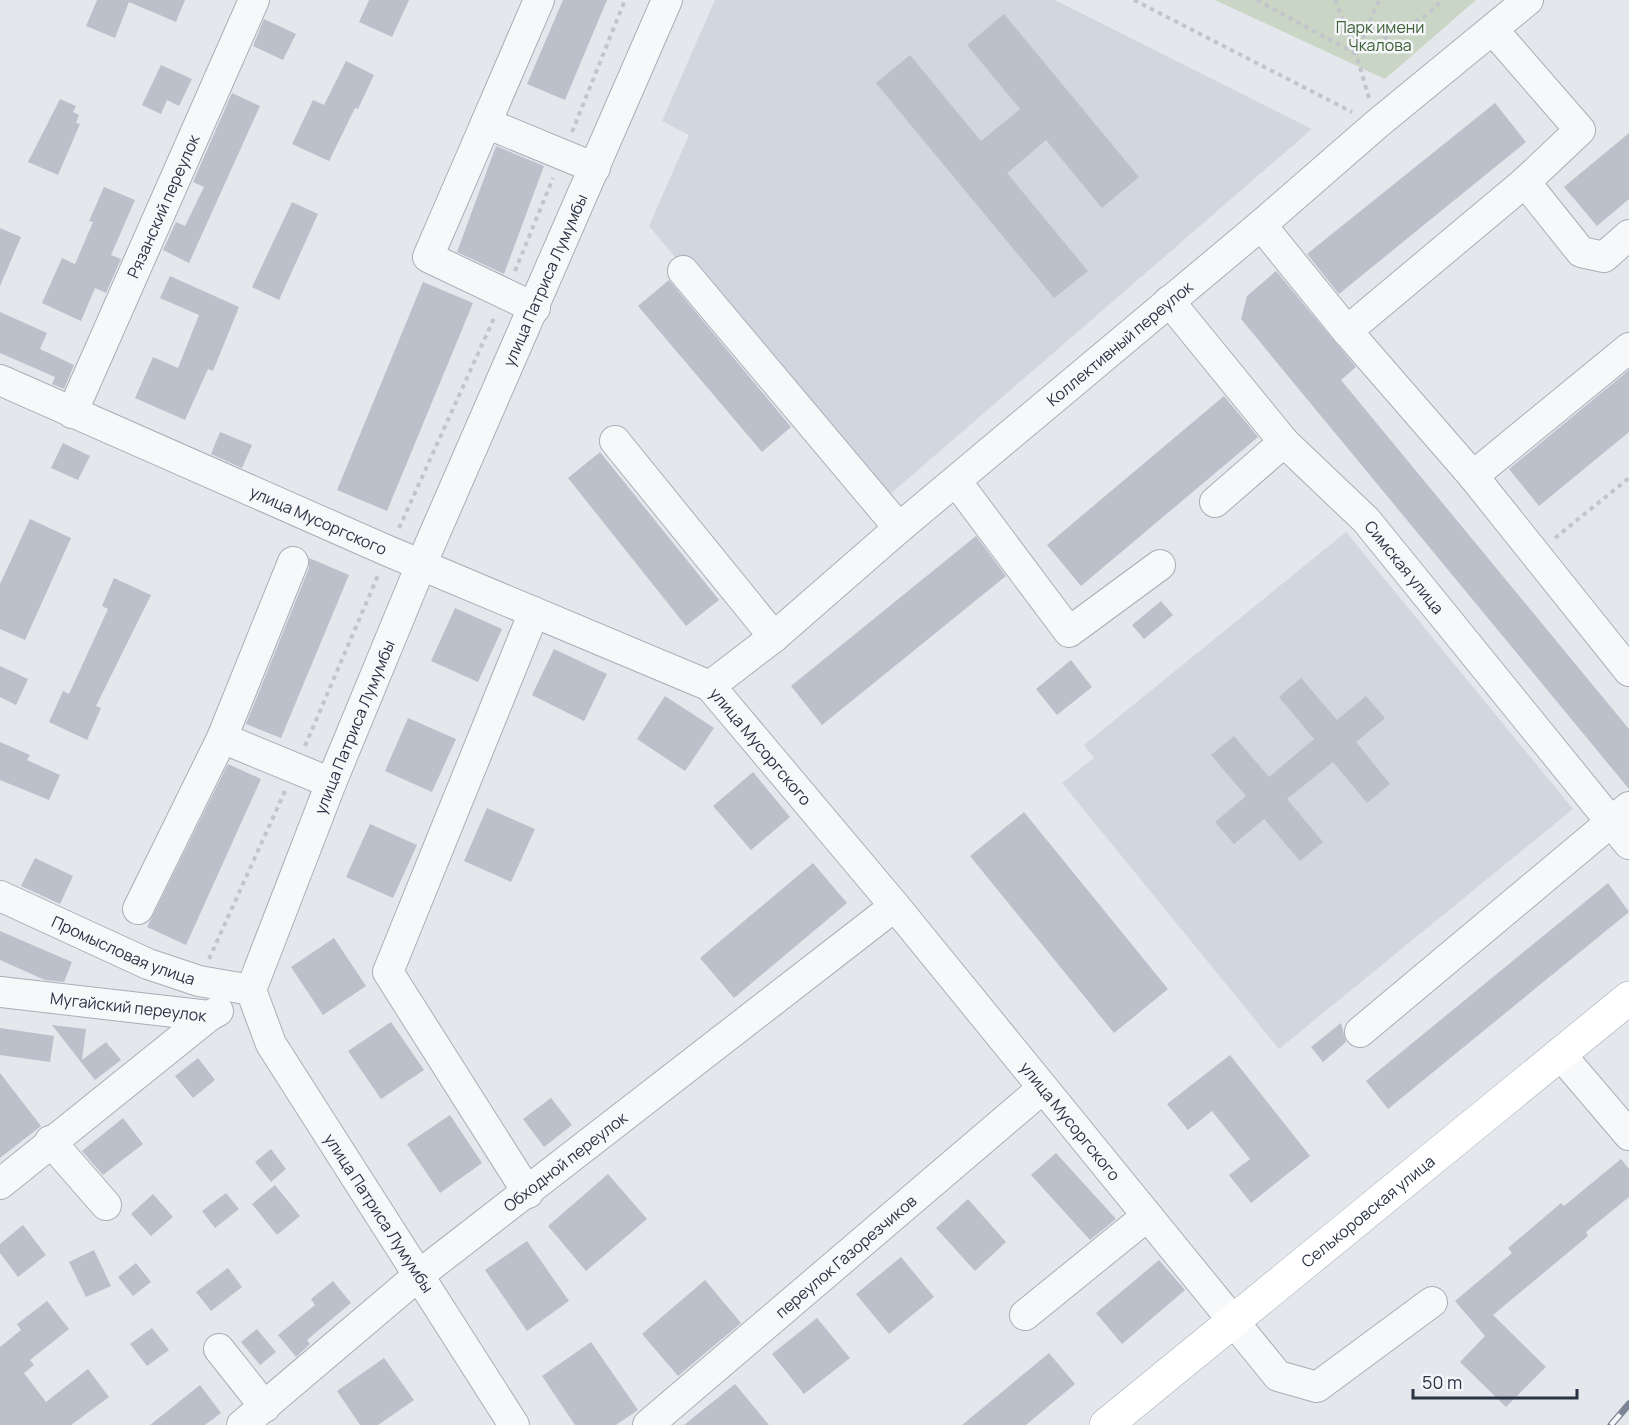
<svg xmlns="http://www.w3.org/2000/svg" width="1629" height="1425" font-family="Manrope,sans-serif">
	<rect width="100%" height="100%" fill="#e4e7ec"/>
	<!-- built -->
	<path fill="#d2d6de" d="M715,0h340l257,129 -431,373 -232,-276 40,-91 -27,-14z
		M1346,532l227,277 -294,240 -217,-266 32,-25 -10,-13z"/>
	<!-- green -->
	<path fill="#c9d6c5" d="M1215,0h261l-91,79z"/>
	<!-- building -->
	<path fill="#bbc0ca" d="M97,0h88l-9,22 -47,-20 -14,36 -29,-12z
		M369,0h40l-17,37 -33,-15z
		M563,0h44l-42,100 -38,-16z
		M1004,14l135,163 -37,31 -56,-68 -39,33 81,98 -34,27 -178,-215 34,-28 71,86 39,-32 -53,-64z
		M264,19l32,15 -13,26 -30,-14z
		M346,61l28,14 -16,34 -3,-1 -26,53 -37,-17 21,-44 11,5z
		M161,65l31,14 -13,27 -12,-6 -6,14 -19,-9z
		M232,93l28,13 -71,157 -26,-13 13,-28 9,4 19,-39 -11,-5z
		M60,99l16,7 -3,6 6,3 -3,8 4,1 -22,51 -30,-13z
		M1495,103l31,39 -187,152 -32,-40z
		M1629,133v66l-32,27 -33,-39z
		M496,146l48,20 -40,108 -47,-22z
		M104,187l31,13 -24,55 10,4 -15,34 -11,-5 -14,33 -39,-18 20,-45 13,6 18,-42 -4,-1z
		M292,202l26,12 -39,86 -27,-13z
		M0,228l21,9 -21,49z
		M1276,271l80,96 -15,13 288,349v60l-388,-470 6,-23z
		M170,276l69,31 -26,64 -5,-2 -23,51 -50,-22 18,-41 25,11 21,-53 -39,-17z
		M669,280l122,147 -29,25 -124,-146z
		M423,282l50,21 -86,208 -50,-21z
		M0,312l47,21 -7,16 34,16 -10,24 -12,-5 3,-7 -55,-24z
		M1629,370v62l-90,74 -30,-37z
		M1224,396l34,41 -177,149 -34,-41z
		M220,432l32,13 -10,23 -31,-14z
		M63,443l27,13 -12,24 -27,-12z
		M600,452l119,148 -33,26 -118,-148z
		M30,519l41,19 -46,102 -25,-11v-45z
		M976,536l30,40 -184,149 -31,-39z
		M309,558l40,17 -68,163 -35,-14 63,-156z
		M114,578l37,17 -55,111 5,2 -14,32 -38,-18 14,-31 6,3 39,-85 -6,-3z
		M1161,601l12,14 -29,24 -12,-14z
		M455,608l47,21 -24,53 -47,-21z
		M554,649l53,25 -23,47 -52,-26z
		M1071,660l21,27 -35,28 -21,-26z
		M0,666l28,13 -12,26 -16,-8z
		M1301,678l36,42 29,-24 19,22 -29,24 34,42 -23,19 -34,-41 -46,37 36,43 -23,19 -36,-42 -30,25 -19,-22 31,-26 -35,-41 23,-19 35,41 45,-38 -35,-42z
		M665,696l49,32 -29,43 -48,-32z
		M408,718l48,21 -24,53 -47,-21z
		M0,742l30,13 -3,5 33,15 -11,25 -49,-20z
		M228,764l33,15 -75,166 -39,-18z
		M753,772l37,45 -39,33 -38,-44z
		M487,808l48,21 -24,53 -47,-21z
		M1024,812l144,177 -54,44 -144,-177z
		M370,824l47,21 -24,53 -47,-21z
		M35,858l38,18 -13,28 -39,-18z
		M813,863l34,40 -113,95 -34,-40z
		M1608,883l21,29 -241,197 -22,-28z
		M0,931l72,31 -8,20 -19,-2 -45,-20z
		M334,938l32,48 -43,29 -32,-48z
		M391,1022l33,48 -43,29 -33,-48z
		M1341,1023l5,19 -23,20 -12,-15z
		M52,1025l34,4 -4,31 24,-18 15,18 -26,20z
		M0,1028l54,8 -4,26 -50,-7z
		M1230,1055l80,101 -59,47 -22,-28 21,-16 -38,-48 -24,19 -21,-26z
		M198,1058l17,22 -22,18 -18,-22z
		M0,1073l41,53 -41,32z
		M551,1098l21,27 -28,22 -21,-28z
		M450,1115l32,48 -42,30 -33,-49z
		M123,1118l20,26 -40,31 -21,-24z
		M271,1149l15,20 -15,13 -16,-20z
		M1056,1153l60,66 -26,21 -59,-65z
		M1621,1159l8,10v28l-43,35 2,4 -95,79 53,52 -40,40 -46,-45 25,-26 -30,-35 57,-48 -4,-5 53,-45 3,3z
		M608,1174l39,45 -61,52 -38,-45z
		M275,1185l25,31 -23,19 -25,-31z
		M226,1193l13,16 -24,19 -13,-17z
		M153,1194l20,23 -22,19 -20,-22z
		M968,1199l38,43 -31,29 -39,-43z
		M23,1225l23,30 -28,22 -18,-24v-9z
		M527,1241l42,60 -42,30 -42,-61z
		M94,1250l17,36 -25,11 -17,-35z
		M901,1257l33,40 -45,37 -33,-40z
		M1159,1260l26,30 -63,54 -26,-31z
		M136,1263l15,19 -18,14 -15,-19z
		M228,1268l14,19 -31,24 -15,-19z
		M705,1280l36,43 -63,53 -36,-42z
		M333,1281l18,22 -44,37 3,4 -14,13 -18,-22 37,-30 -4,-6z
		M47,1301l22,28 -39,31 4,5 -10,8 22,29 42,-33 21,28 -38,28h-71v-78l21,-17 -4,-6z
		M817,1318l33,40 -46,36 -32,-40z
		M152,1328l17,22 -22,16 -17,-22z
		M257,1329l19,23 -16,13 -19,-23z
		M591,1342l47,68 -22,15h-41l-33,-49z
		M1049,1353l26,31 -49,41h-64z
		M384,1358l30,42 -36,25h-18l-23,-34z
		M735,1384l34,41h-85z
		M200,1385l21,28 -16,12h-55z"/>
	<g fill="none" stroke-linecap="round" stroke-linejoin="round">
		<!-- minor casing -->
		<g stroke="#a9aeb7" stroke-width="32">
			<g id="minor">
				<path d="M539,0l-53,123 109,45"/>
				<path d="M486,123l-58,134 107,51"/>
				<path d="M1525,182l56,70 23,5 25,-22"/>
				<path d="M1261,225l86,106 126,145 156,195"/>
				<path d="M683,271l216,257"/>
				<path id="s1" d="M1169,301l115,141 82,78 263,324"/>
				<path d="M1347,331l178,-149 55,-52 -86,-99"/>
				<path id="s2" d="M0,380l388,171 322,135 185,220 383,470 39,11 115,-85"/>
				<path id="s3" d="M72,413l182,-413"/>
				<path d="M615,441l159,196"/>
				<path d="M1473,476l156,-128"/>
				<path d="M956,481l113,151 91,-67"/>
				<path d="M1215,502l69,-60"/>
				<path d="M293,562l-71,176 109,45"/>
				<path id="s4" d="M710,686l64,-49 125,-109 362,-303 116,-101 151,-124"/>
				<path id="s5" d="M0,896l148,68 51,17 52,9"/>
				<path d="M138,909l84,-171"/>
				<path id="s6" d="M0,992l209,24 9,-5"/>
				<path d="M1360,1032l269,-225"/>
				<path d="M1560,1054l69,81"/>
				<path d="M50,1141l56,64"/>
				<path d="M0,1184l209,-168"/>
				<path d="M528,1193l-140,-221 146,-360"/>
				<path d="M1025,1315l121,-98"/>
				<path d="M219,1349l46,58"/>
				<path id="s7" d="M242,1425l177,-150 476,-369"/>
				<path id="s8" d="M514,1425l-243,-381 -20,-54 80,-207 90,-218 246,-565"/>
				<path id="s9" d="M648,1425l395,-337"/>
			</g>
		</g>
		<!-- major casing -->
		<g stroke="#a3abb8" stroke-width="34">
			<g id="major">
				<path id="s10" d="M1106,1425l523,-427"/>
			</g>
		</g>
		<!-- path -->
		<path stroke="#c2c5cb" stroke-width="4" stroke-dasharray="4.5 4.5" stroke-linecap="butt" d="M1134,0l218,112
			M1257,0l99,54 71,-39 16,-15
			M1335,0l21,53
			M1369,98l-13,-44 23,-54
			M572,132l53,-132
			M515,271l38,-93
			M399,528l96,-212
			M1555,538l74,-60
			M305,746l74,-173
			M209,959l76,-168"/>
		<!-- minor -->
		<use href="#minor" stroke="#f7f8fa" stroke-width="30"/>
		<!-- major -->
		<use href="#major" stroke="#fff" stroke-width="33"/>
		<!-- rail casing -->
		<g stroke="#7d8696" stroke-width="7">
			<path id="rail" d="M1611,1425l18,-21"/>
		</g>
		<!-- rail -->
		<use href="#rail" stroke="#f4f6f9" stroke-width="4.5" stroke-dasharray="14" stroke-linecap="butt"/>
	</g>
	<g text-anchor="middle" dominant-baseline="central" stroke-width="5" stroke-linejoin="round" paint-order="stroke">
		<!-- park labels -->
		<g font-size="16" fill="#3f6138" stroke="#f4f6f9">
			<text x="1380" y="27">Парк имени<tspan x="1380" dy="18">Чкалова</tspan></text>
		</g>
		<!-- street labels -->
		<g font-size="16" fill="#2b3445" stroke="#f4f6f9">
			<text stroke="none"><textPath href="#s3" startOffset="226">Рязанский переулок</textPath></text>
			<text stroke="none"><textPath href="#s8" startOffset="1278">улица Патриса Лумумбы</textPath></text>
			<text stroke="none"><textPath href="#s4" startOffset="534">Коллективный переулок</textPath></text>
			<text stroke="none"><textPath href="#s2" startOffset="348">улица Мусоргского</textPath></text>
			<text stroke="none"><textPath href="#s1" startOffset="356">Симская улица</textPath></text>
			<text stroke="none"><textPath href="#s8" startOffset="792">улица Патриса Лумумбы</textPath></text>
			<text stroke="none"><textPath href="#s2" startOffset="852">улица Мусоргского</textPath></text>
			<text stroke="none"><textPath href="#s5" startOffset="135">Промысловая улица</textPath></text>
			<text stroke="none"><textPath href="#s6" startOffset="129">Мугайский переулок</textPath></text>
			<text stroke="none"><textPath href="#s2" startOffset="1338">улица Мусоргского</textPath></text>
			<text stroke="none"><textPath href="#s7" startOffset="417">Обходной переулок</textPath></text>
			<text stroke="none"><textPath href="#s10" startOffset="338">Селькоровская улица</textPath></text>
			<text transform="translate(379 1213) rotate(57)">улица Патриса Лумумбы</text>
			<text stroke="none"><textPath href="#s9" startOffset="260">переулок Газорезчиков</textPath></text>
		</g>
	</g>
	<!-- scale -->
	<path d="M1413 1389v9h164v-9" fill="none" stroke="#2b3445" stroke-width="3"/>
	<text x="1422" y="1389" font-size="18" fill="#2b3445" stroke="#f4f6f9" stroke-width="4.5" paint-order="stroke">50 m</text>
</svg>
